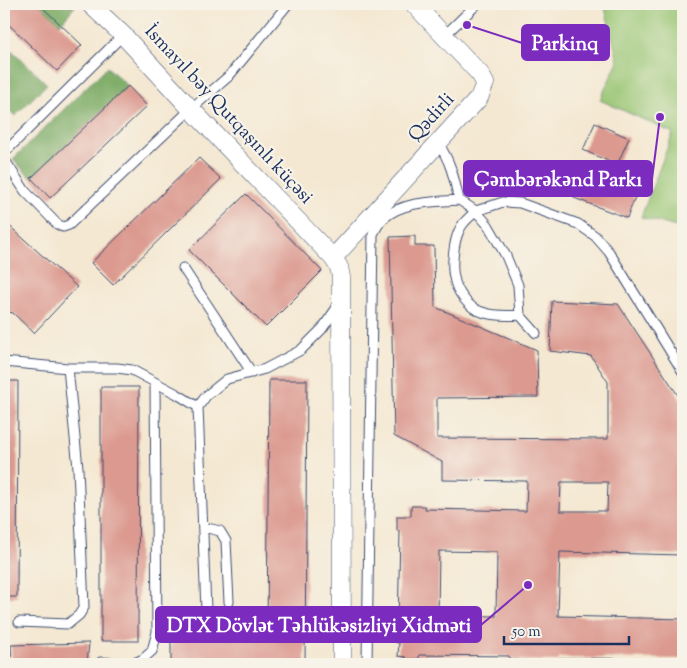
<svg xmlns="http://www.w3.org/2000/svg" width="687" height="668" font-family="'Sorts Mill Goudy',serif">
	<rect width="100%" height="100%" fill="#f7f3e8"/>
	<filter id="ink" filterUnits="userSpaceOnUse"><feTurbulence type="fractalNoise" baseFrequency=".02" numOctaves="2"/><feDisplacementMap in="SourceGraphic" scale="10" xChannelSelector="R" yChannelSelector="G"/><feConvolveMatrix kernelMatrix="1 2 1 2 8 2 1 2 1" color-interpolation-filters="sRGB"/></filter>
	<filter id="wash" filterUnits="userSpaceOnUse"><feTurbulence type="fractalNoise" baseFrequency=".0096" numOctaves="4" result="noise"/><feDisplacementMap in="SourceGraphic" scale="20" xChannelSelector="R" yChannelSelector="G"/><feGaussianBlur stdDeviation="1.12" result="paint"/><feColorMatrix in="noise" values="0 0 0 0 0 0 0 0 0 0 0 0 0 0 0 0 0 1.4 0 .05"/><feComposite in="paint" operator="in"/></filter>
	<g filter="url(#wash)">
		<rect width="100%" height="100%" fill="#f4e8d2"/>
		<!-- green -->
		<path fill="#98c572" stroke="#5a7a68" d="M604,4h79v225l-42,-12 32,-84 -73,-33 18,-39z"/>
		<!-- forest -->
		<path fill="#7aaa64" stroke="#4a6c61" d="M39,4h36l1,1 -16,19z
			M4,43l43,41 -32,32 -11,-11z
			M107,67l21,19 -97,92 -18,-19z"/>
		<g id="blocks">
			<!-- building -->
			<path fill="#db998f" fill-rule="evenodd" d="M4,4h35l43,41 -25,26 -53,-51z
				M128,86l19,20 -97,92 -19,-20z
				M595,123l34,15 -12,27 -34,-15z
				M199,158l22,21 -108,106 -22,-22z
				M582,177l53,20 -8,21 -53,-20z
				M246,194l76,77 -56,56 -77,-77z
				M4,221l73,66 -43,46 -21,-20 -9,-2z
				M415,236v10h19l1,61 102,43 1,47 -101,1v40l171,1v-57l-17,-26 -41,-5 2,-50 66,3 65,99v152l-123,-3 -2,64 125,3v40l-124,-1v3l-50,-1v-4l-90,-1v4h-14l1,-2 -8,-1 1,-14h-4l1,-15h2l2,-96h-3v-15h14v-10h14v3l101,2 1,-30 -85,-1v-18l-48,-26 -4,-199zM561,482h47l-1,29h-47zM439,551l58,1 -1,64 -58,-1z
				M269,380h38l-2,284h-134v-28l96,1z
				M4,381h14l-1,216h-13z
				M101,387h38l-1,254h-37z
				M89,643l-2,21h-75l-1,-19z"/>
		</g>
	</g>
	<g filter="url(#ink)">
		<use href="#blocks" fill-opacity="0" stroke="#3c4b6f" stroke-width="1"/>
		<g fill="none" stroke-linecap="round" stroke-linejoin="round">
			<!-- lane casing -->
			<g stroke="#3c4b6f" stroke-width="11">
				<path id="lane" d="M444,36l33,-32
					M438,143c13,19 16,35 21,57l17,11c-6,6 -14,11 -17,20 -5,10 -8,35 -5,46 2,14 14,31 28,35 12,4 26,4 38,3
					M4,153l119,-118
					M4,159l21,32 32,33 6,3 6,-2 122,-116 38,-33 59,-72
					M183,268l69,105
					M536,333l-16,-18 -2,-30 -12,-29 -18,-31 -12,-14 27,-9 17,1 58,21 17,12 14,16 74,120
					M4,362l64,6h49l15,2 45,24 21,13 8,-11 21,-17 38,-10 36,-19 21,-21 16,-23
					M155,383l2,249
					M203,527l17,4 6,10 3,61
					M19,622l49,2 11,-9 5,-8 -6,-139 -10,-100
					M101,662l31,2 11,-5 9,-8 5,-19 41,-8 6,-7 2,-7 -8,-203
					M367,664l6,-430c3,-5 6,-12 11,-16 20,-17 50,-16 75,-18"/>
			</g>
			<!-- street casing -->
			<g stroke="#3c4b6f" stroke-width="19">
				<path id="street" d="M90,4l33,31 68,74 142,149 6,9 2,10 1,387
					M333,258l146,-160 6,-15 -5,-9 -66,-70"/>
			</g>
			<!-- lane -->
			<use href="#lane" stroke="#fff" stroke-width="9"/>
			<!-- street -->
			<use href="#street" stroke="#fff" stroke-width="18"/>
		</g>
	</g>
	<g text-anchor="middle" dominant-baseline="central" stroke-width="4.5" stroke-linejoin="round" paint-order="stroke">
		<!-- street labels -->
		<g font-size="19" fill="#1b2f5e" stroke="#f7f3e8">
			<text transform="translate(228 115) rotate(47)">İsmayıl bəy Qutqaşınlı küçəsi</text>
			<text transform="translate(432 118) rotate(-48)">Qədirli</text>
		</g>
	</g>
	<!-- callouts -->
	<path fill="none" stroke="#7b2cbf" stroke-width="2" d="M467 25L522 43M660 117L652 179M528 585L481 625"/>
	<g fill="#7b2cbf" stroke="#f7f3e8" stroke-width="2">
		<circle cx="467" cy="25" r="5"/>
		<circle cx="660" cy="117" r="5"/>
		<circle cx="528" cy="585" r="5"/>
	</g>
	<g fill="#7b2cbf" stroke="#7b2cbf" stroke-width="2">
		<rect x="522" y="25" width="87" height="35" rx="5"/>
		<rect x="464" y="161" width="188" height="35" rx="5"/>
		<rect x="156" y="607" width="325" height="35" rx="5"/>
	</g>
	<g font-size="20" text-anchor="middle" font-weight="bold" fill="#fff">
		<text x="565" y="50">Parkinq</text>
		<text x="558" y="186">Çəmbərəkənd Parkı</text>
		<text x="319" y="632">DTX Dövlət Təhlükəsizliyi Xidməti</text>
	</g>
	<!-- margin -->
	<rect width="687" height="668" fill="none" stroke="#f7f3e8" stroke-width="20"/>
	<!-- scale -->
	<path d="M504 636v8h125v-8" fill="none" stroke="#1b2f5e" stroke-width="2.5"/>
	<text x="512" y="636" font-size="15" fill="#1b2f5e" stroke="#f7f3e8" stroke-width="4" paint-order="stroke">50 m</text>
</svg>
